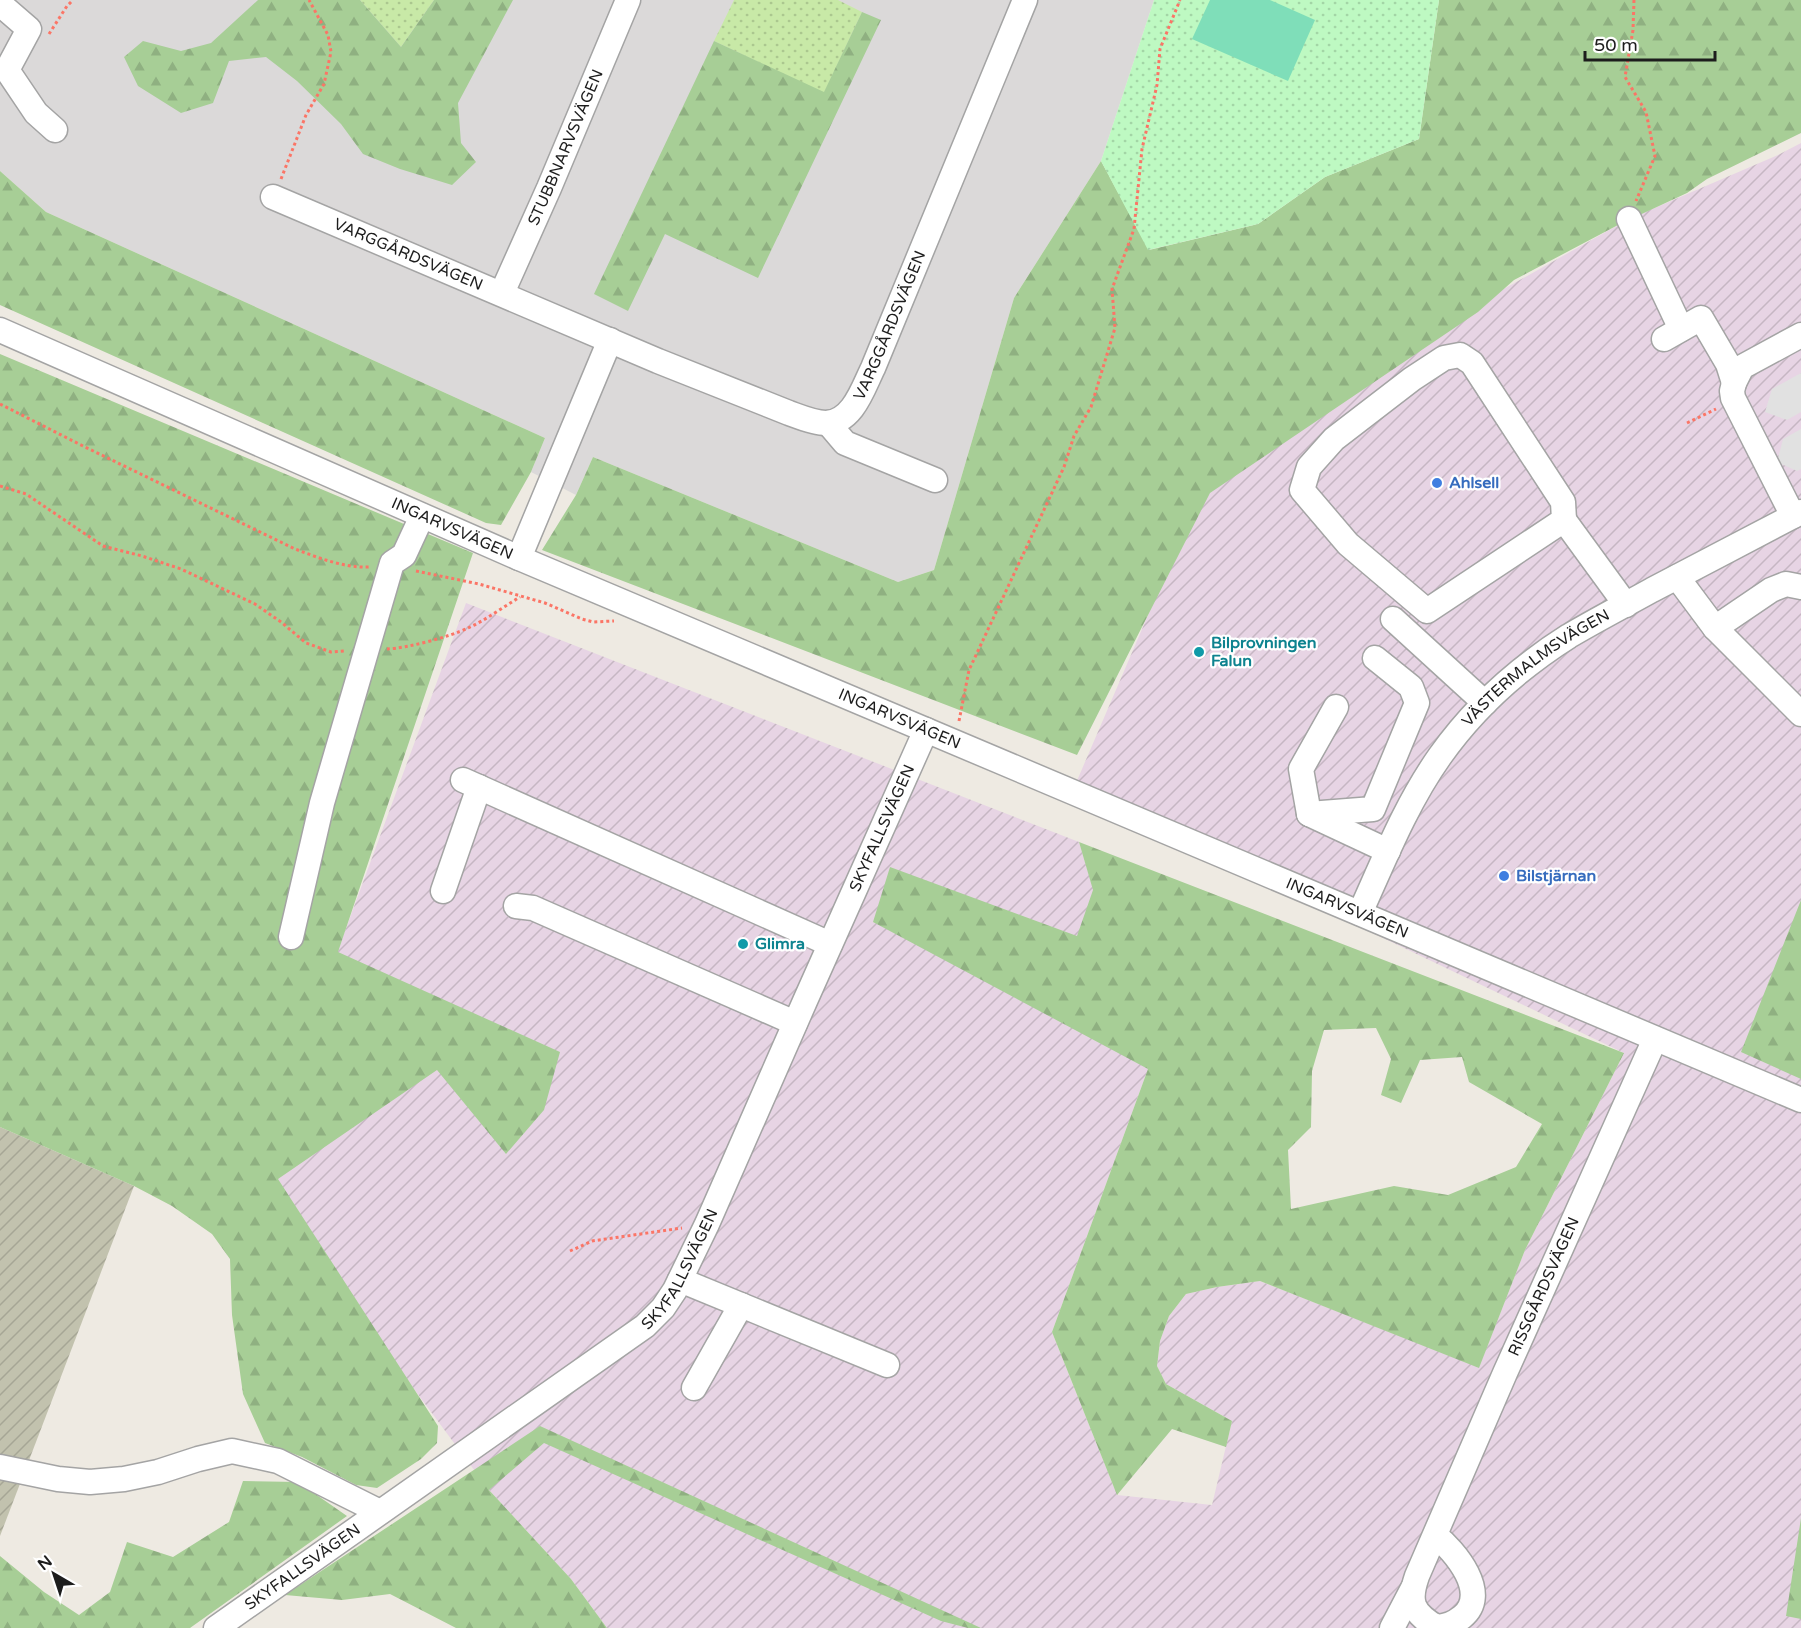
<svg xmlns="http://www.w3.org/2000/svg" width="1801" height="1628" font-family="'Varela Round',sans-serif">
	<defs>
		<pattern id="industrial-furrows" width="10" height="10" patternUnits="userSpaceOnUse" patternTransform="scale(1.5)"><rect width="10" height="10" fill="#e7d4e4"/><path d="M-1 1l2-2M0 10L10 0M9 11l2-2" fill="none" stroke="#c6b6c3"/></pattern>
		<pattern id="construction-furrows" width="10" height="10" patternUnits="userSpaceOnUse" patternTransform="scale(1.5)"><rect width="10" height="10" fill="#c2c2ae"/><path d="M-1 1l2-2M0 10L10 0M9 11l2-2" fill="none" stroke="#a6a695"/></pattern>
		<pattern id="grass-dots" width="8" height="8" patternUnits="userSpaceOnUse" patternTransform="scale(1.5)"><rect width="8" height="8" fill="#c8e9a7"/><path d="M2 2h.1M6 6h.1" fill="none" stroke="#abc78f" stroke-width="1.8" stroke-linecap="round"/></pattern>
		<pattern id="forest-firs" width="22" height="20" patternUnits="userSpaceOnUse" patternTransform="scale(1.5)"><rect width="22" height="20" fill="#a7ce96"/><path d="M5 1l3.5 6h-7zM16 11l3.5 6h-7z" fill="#8fb081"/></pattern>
		<pattern id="park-dots" width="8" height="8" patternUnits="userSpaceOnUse" patternTransform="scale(1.5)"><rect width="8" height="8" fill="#bef9c2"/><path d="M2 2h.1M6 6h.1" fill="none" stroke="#a3d5a6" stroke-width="1.8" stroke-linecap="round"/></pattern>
	</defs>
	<rect width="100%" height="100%" fill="#eeeae2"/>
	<!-- residential -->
	<path fill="#dbd9d9" d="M0,0h1154l-53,161 -87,137 -80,272 -36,12 -305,-125 -17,38 -45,-23 14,-34 -499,-226 -46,-41z"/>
	<!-- industrial -->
	<path fill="url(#industrial-furrows)" d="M1801,143v1485h-1194l-36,-49 -82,-89 -234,-315 211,-572 613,239 69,227 -96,263 65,163 95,10 20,-84 -66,-37 -9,-18 3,-25 9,-25 17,-22 31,-7 43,-6 219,86 46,-117 99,-197 -551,-263 133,-310 262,-171 161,-90 149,-64z"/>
	<!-- construction -->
	<path fill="url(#construction-furrows)" d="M0,1127l134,59 -134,350z"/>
	<!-- grass -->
	<path fill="url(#grass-dots)" d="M360,0h74l-33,47z
		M734,0h104l24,12 -38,81 -110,-52z"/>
	<!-- forest -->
	<path fill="url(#forest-firs)" fill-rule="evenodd" d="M258,0h102l41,47 33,-47h79l-55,103 3,40 15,19 -24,23 -52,-16 -37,-15 -22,-30 -44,-43 -31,-24 -37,4 -16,42 -32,10 -43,-27 -14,-29 19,-16 38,10 30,-8z
		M1439,0h362v133l-94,46 -20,14 -69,32 -104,55 -36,32 -268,181 -133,262 -535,-205 34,-55 17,-38 305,125 36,-12 80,-272 87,-137 48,89 109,-26 67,-47 94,-38z
		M862,12l19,8 -123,258 -93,-44 -37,77 -34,-17 120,-253 110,51z
		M0,171l46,41 499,226 -14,34 -30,53 -15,-2 -486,-218z
		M0,354l473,199 -135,399 222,100 -16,58 -38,44 -69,-84 -159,109 160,247 -1,17 -16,16 -44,29 -21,-3 -54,-28 -37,-14 -22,-49 -11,-79 -2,-56 -18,-25 -40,-28 -38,-20 -134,-59z
		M1079,842l545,211 -99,197 -46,118 -219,-87 -43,6 -31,7 -17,22 -9,25 -3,25 9,18 66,37 -6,26 -54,-18 -55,66 -65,-163 96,-263 -275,-147 17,-55 187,69 16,-46zM1376,1028l15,31 -10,36 20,8 19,-43 42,-3 7,25 73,42 -26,43 -68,28 -54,-9 -103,23 -3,-59 23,-23 1,-56 12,-41z
		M1801,900v179l-60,-27z
		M540,1426l441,202h-13l-27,-7 -397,-178 -55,47 82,89 36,49h-151l-66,-34 -48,6 -57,-5z
		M243,1481l55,1 49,34 -157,112h-190v-72l44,36 35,23 31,-23 17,-50 46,15 56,-35z
		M1801,1518v101l-15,-3z"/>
	<!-- park -->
	<path fill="url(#park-dots)" d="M1154,0h285l-20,139 -94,38 -67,47 -110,26 -47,-89z"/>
	<!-- pitch -->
	<path fill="#7fdeb9" d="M1210,0h60l45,20 -27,61 -96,-42z"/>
	<!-- parking -->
	<path fill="#e1e1e1" d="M1801,373v39l-14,8 -22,-8 7,-23z
		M1801,429v40l-4,2 -20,-9 6,-23z"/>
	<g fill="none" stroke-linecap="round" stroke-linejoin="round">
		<!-- minor casing -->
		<g stroke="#a4a4a4" stroke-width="27">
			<g id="minor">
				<path d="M0,4l29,25 -22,41 29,43 19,17"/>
				<path id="s1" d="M273,197l385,164 131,52c11,4 25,10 37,10 27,-1 37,-35 47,-55l152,-368"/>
				<path d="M1629,219l52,110"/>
				<path id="s2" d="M502,293l47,-105 79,-188"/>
				<path id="s3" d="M0,330l519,228 1282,542"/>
				<path d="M1664,339l37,-21 27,46 6,19"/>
				<path d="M1460,355l12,8 91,139 1,18 -137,91 -79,-67 -46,-54 7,-23 25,-28 78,-60 32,-21z"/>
				<path d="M828,423l17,20 90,37"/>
				<path d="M1793,516l-60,-118 -1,-7 2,-8 8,-16 59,-32"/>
				<path d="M1564,520l62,85"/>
				<path d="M519,558l91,-218"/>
				<path d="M1677,577l38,51 86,86"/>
				<path d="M1393,619l92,84"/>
				<path d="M1715,628l56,-38 15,-6 15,3"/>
				<path d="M463,780l367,164"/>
				<path d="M1309,814l64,-5 44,-106 -6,-16 -36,-29"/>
				<path d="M1309,814l-8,-45 35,-62"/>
				<path d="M1311,815l77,36"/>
				<path d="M443,891l36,-104"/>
				<path d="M516,906l17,2 262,115"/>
				<path id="s4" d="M1360,913c24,-53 46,-109 80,-157 34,-48 80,-89 129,-120 27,-16 56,-31 83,-46 50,-26 99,-52 149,-78"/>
				<path d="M291,937l31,-134 70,-240 12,-8 18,-39"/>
				<path d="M680,1280l207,85"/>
				<path d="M694,1388l47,-83"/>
				<path d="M0,1467l58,12 32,3 34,-3 34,-7 40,-13 34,-8 46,10 102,51"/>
				<path id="s5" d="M1435,1535c20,16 56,59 27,82 -9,7 -15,9 -26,10 -24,-15 -28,-25 -19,-51l88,-203 150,-334"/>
				<path id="s6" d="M216,1628l429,-302 18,-18 12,-18 32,-66 98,-223 121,-271"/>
				<path d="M1392,1628l21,-40"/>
			</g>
		</g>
		<!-- path -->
		<path stroke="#fb7566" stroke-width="3" stroke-dasharray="3 3" stroke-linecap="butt" d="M1634,0l-1,30 -8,47 21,35 9,44 -19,45
			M49,34l18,-28 6,-6
			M281,179l25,-64 18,-31 7,-32 -3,-17 -19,-35
			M0,404l83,42 212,103c24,9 49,19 74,18
			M1687,423l29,-14
			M0,486l26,8 77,52 39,10 39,13 74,35 26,18 25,21 25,9 13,-1
			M416,571l63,13 66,19 37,16 11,3 21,-1
			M387,649c21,-1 62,-12 81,-21 18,-8 35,-21 52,-31
			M959,721l10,-51 95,-203 10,-31 17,-29 24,-79 -3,-39 22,-60 8,-80 15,-64 3,-36 20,-49
			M570,1251l22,-10 90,-13"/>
		<!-- minor -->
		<use href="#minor" stroke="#fff" stroke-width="24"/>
	</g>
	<!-- markers -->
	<g fill="#3f7fe0" stroke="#fff" stroke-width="2">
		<circle cx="1437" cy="483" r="6"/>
		<circle cx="1504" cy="876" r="6"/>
	</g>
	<g fill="#0f9aa8" stroke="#fff" stroke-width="2">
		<circle cx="1199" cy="652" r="6"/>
		<circle cx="743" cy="944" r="6"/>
	</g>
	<g text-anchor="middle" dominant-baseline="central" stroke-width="4.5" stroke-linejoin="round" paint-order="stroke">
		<!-- street labels -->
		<g font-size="16" fill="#1d1d1d" stroke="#fff">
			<text stroke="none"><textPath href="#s2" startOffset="159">STUBBNARVSVÄGEN</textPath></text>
			<text stroke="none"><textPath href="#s1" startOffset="147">VARGGÅRDSVÄGEN</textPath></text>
			<text stroke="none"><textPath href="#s1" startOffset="720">VARGGÅRDSVÄGEN</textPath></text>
			<text stroke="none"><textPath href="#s3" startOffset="494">INGARVSVÄGEN</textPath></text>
			<text stroke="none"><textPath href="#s4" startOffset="308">VÄSTERMALMSVÄGEN</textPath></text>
			<text stroke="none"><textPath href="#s3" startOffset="980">INGARVSVÄGEN</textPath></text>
			<text stroke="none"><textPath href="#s6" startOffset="1078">SKYFALLSVÄGEN</textPath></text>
			<text stroke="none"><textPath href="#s3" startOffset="1466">INGARVSVÄGEN</textPath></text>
			<text stroke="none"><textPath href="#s6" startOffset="592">SKYFALLSVÄGEN</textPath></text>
			<text stroke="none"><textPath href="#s5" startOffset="504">RISSGÅRDSVÄGEN</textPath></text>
			<text stroke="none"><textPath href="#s6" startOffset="106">SKYFALLSVÄGEN</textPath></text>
		</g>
		<!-- shop labels -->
		<g font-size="16" font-weight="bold" fill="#366cbe" stroke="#fff" text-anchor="start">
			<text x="1449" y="483">Ahlsell</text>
			<text x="1516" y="876">Bilstjärnan</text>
		</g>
		<!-- culture labels -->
		<g font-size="16" font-weight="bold" fill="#0d838f" stroke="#fff" text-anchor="start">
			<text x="1211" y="643">Bilprovningen<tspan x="1211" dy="18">Falun</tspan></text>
			<text x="755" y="944">Glimra</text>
		</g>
	</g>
	<!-- north arrow -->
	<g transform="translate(54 1574) rotate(321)" stroke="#ffffff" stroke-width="4.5" paint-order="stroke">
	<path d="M0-4.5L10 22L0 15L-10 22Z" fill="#1d1d1d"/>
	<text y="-9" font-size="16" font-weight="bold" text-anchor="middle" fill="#1d1d1d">N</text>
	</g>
	<!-- scale -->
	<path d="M1585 51v9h130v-9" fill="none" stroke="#1d1d1d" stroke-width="3"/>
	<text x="1594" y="51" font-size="18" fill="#1d1d1d" stroke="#ffffff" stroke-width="4.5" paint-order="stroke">50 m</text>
</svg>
